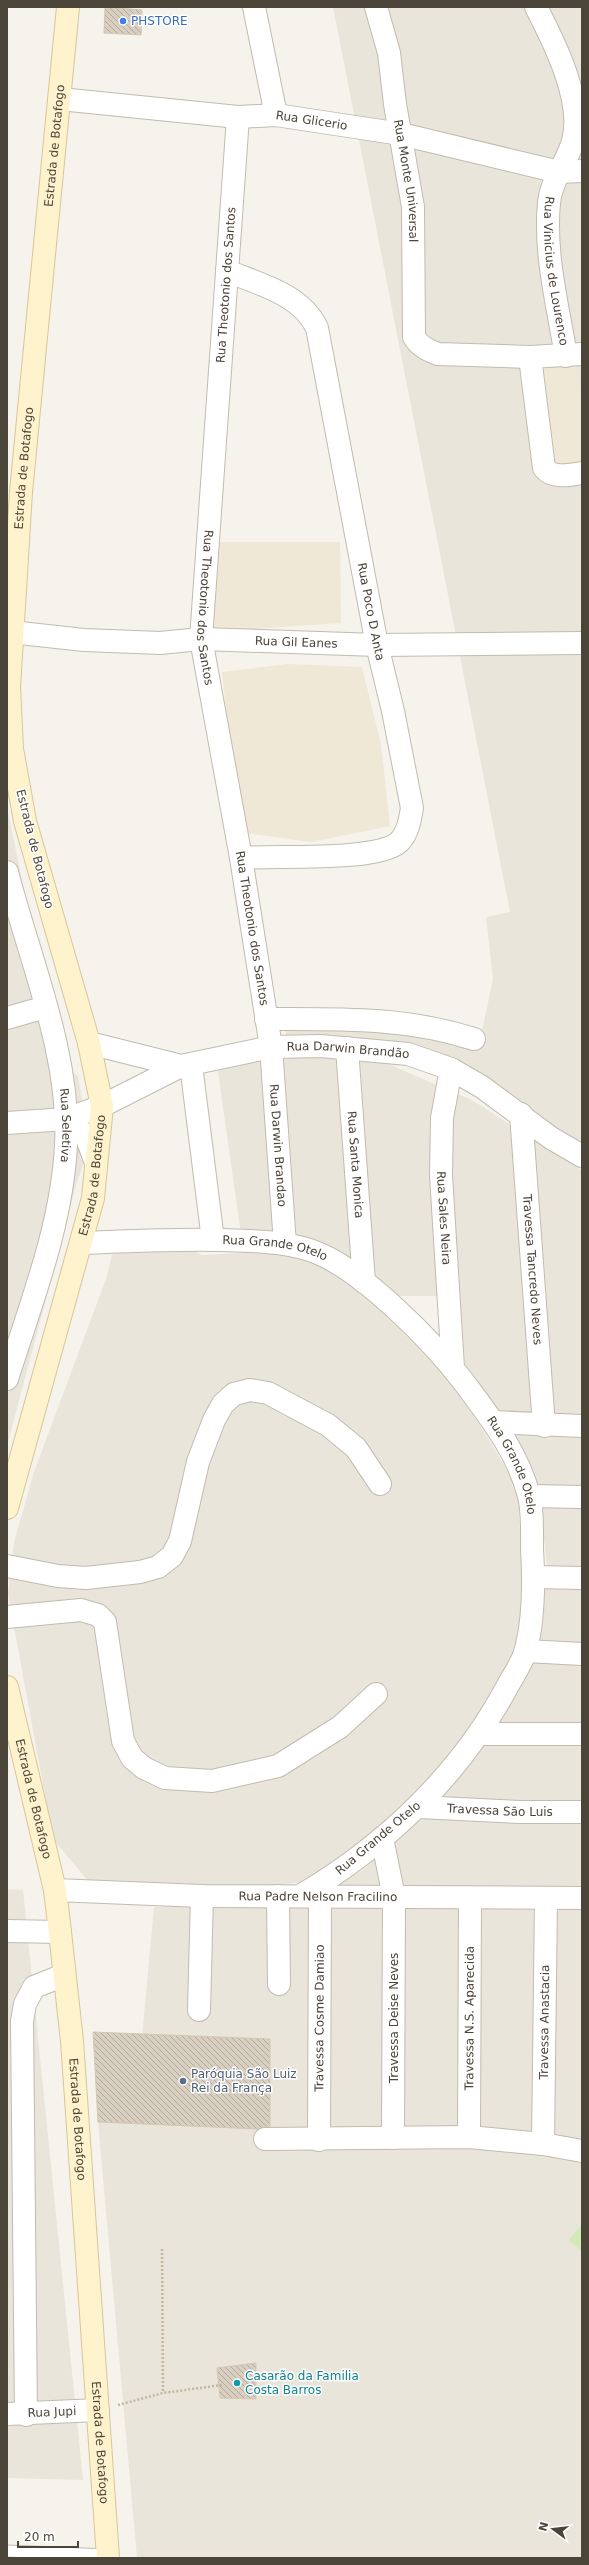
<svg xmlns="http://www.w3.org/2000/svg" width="589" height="2565" font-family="'DejaVu Sans',sans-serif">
	<defs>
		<pattern id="building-back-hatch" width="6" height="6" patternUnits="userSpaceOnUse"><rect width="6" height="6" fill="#d8cfc1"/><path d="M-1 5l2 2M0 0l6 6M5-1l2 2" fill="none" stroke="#b1aa9e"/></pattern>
	</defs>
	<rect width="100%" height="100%" fill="#f6f3ec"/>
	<!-- residential -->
	<path fill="#eae5da" d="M333,7h249v1146l-96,-74 -200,-40 -1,-19 195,21 13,-62 -7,-62 24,-5z
		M7,807l52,256 19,13 12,70 -13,36 -70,264z
		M316,1056l70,7 86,37 110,70v983l-23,-5 23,16v394h-445l-39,-436 172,7v-90l-128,-2 12,-130 148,-1 61,-36 58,-51 61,-77 48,-87 18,-81 -9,-79 -34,-78 -40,-43 -11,-78h-62l-71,-50 -53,-16 -27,4 -24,-169z
		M180,1244l22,11 80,-4 42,13 47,37 62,62 31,36 54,89 4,85 -1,79 -59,97 -110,111 -50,22 -42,6 -171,-6 -36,-43 -45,-245 6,-52 20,-70 72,-193 6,-24 29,-9z
		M7,1889l16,1 60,590 -76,-2z"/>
	<!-- education -->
	<path fill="#efe8d6" d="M576,358l6,49v61l-33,2 -17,-105z
		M218,542h122l1,81 -132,9z
		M288,664l74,3 19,77 9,82 -79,16 -66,-9 -13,-71 -10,-90z"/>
	<!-- green -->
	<path fill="#d2eab5" d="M582,2224v27l-13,-11z"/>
	<!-- building -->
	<path fill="url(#building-back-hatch)" stroke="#d3c7b4" d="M105,7l37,3 -1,25 -37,-2z
		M93,2032l177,7v87l-12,3 -160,-7z
		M256,2363v36l-36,-1 -3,-30z"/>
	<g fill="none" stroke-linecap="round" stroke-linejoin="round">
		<!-- service casing -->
		<g stroke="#c2bbae" stroke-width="13">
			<path id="service" d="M7,2551l101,4"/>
		</g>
		<!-- minor casing -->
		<g stroke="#c2bbae" stroke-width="24">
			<g id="minor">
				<path d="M254,7l22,108"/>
				<path id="s1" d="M376,7l13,46 6,51 18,103 1,130c5,9 15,14 24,17l92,3 52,-3"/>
				<path id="s2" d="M536,7c18,35 48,94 37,134 -6,22 -22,39 -24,62 -5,51 9,103 17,153"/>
				<path id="s3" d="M60,99l178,18 38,-2 125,19 158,38 23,-1"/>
				<path id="s4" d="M238,117l-37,522 40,219 30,189 14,197"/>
				<path id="s5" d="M227,271c32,13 74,23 90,57l60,317 16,66 19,97c-2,12 -4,25 -13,34 -22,20 -124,13 -158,16"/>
				<path d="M530,357l14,111c9,11 25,7 38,5"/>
				<path id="s6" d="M11,632l73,8 76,3 41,-4 176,6 205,-2"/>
				<path id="s7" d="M7,872c22,86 64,183 59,273 -4,80 -35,158 -59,234"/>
				<path d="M7,1018l39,-11"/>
				<path d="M266,1019c73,0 139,-2 208,20"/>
				<path id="s8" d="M89,1043l92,23 90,-19 50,-1 87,8 43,15 31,18 69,51 31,18"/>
				<path id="s9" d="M347,1048l17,234"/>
				<path d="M191,1065l22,175"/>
				<path id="s10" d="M451,1069l-9,49 -1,57 12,193"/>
				<path id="s11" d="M521,1114l23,312"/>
				<path d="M66,1119l20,17 10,27"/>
				<path d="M7,1123l59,-4 36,-13 79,-40"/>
				<path id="s12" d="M82,1243c47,-2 93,-4 139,-3 33,1 69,1 99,14 46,20 112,87 143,127 26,35 55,71 66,115 4,16 3,36 3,53 2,32 2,69 -6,100 -3,13 -13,27 -19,38 -47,88 -122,159 -207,209"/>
				<path d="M494,1422l88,4"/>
				<path d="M529,1496l53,1"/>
				<path d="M7,1566l51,10 28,2 54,-6 18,-5 14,-11 8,-15 18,-79 16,-42 9,-16 11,-10 16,-4 18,3 60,32 28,23 24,36"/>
				<path d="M534,1577l48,1"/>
				<path d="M7,1617l74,-7 17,5 7,7 18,119 9,17 12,10 21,10 47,3 66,-15 62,-39 36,-33"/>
				<path d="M526,1651l56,3"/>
				<path d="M480,1734h102"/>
				<path id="s13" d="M419,1807l101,5h62"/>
				<path d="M382,1838l12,59 -1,241"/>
				<path id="s14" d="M55,1890l147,6 380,2"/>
				<path d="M278,1896l1,88"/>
				<path d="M7,1931l53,1"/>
				<path d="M199,2010l3,-114"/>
				<path id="s15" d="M469,2137l1,-239"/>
				<path d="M265,2139l204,-2 74,7 39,7"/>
				<path id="s16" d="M319,2140l1,-244"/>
				<path id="s17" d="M543,2144l3,-245"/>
				<path id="s18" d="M7,2414l91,-4"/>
				<path d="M26,2415l-4,-394 3,-17 9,-17 30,-12"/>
			</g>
		</g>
		<!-- secondary casing -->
		<g stroke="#d6c79b" stroke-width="24">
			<g id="secondary">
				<path id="s19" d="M7,1508l86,-310 9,-92 -13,-63 -64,-222 -13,-72 -3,-62 12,-195 47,-485"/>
				<path id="s20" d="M7,1687l48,203 5,42 12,109 36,517"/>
			</g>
		</g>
		<!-- path -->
		<path stroke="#c4b79f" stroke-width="2.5" stroke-dasharray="2 2" stroke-linecap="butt" d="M162,2249l1,144
			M118,2405l45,-12 59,-8"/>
		<!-- service -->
		<use href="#service" stroke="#fff" stroke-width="11"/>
		<!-- minor -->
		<use href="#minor" stroke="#fff" stroke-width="22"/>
		<!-- secondary -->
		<use href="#secondary" stroke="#fff3cd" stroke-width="22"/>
	</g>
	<!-- markers -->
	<circle fill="#3f7fe0" stroke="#fff" stroke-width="1.5" cx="123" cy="21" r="4"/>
	<circle fill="#5c6f8a" stroke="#fff" stroke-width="1.5" cx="183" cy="2081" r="4"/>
	<circle fill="#0f9aa8" stroke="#fff" stroke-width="1.5" cx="237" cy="2383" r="4"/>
	<g text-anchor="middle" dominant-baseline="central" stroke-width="3" stroke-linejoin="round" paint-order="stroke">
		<!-- shop labels -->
		<g font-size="12" fill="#366cbe" stroke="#fff" text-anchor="start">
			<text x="131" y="21">PHSTORE</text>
		</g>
		<!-- street labels -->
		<g font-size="12" fill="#4b4439" stroke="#fff">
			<text stroke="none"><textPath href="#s3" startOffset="253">Rua Glicerio</textPath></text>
			<text stroke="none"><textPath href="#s19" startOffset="1388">Estrada de Botafogo</textPath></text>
			<text stroke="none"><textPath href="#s1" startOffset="177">Rua Monte Universal</textPath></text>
			<text stroke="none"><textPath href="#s2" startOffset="277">Rua Vinicius de Lourenco</textPath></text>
			<text transform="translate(226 285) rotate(-86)">Rua Theotonio dos Santos</text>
			<text stroke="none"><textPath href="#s19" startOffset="1064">Estrada de Botafogo</textPath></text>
			<text stroke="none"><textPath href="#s4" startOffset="492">Rua Theotonio dos Santos</textPath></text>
			<text stroke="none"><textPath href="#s5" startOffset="398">Rua Poco D Anta</textPath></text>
			<text stroke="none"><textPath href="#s6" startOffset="286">Rua Gil Eanes</textPath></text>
			<text transform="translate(35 849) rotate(76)">Estrada de Botafogo</text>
			<text stroke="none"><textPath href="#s4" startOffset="817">Rua Theotonio dos Santos</textPath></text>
			<text stroke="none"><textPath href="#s8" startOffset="264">Rua Darwin Brandão</textPath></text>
			<text stroke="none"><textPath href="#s7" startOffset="261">Rua Seletiva</textPath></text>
			<text stroke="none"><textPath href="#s4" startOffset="1036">Rua Darwin Brandao</textPath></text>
			<text stroke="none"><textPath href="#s9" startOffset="117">Rua Santa Monica</textPath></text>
			<text stroke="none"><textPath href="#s19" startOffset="344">Estrada de Botafogo</textPath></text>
			<text stroke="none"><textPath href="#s10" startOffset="150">Rua Sales Neira</textPath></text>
			<text stroke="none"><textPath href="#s12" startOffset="194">Rua Grande Otelo</textPath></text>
			<text stroke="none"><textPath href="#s11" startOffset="156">Travessa Tancredo Neves</textPath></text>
			<text stroke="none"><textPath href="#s12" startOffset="531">Rua Grande Otelo</textPath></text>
			<text stroke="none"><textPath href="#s20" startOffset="115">Estrada de Botafogo</textPath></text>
			<text stroke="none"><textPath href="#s13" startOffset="81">Travessa Sāo Luis</textPath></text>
			<text transform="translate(378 1838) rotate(-40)">Rua Grande Otelo</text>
			<text stroke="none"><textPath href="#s14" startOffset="263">Rua Padre Nelson Fracilino</textPath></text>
			<text stroke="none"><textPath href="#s16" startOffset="122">Travessa Cosme Damiao</textPath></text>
			<text transform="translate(394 2018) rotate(-90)">Travessa Deise Neves</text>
			<text stroke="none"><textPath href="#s15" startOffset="119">Travessa N.S. Aparecida</textPath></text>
			<text stroke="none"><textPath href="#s17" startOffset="122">Travessa Anastacia</textPath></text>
			<text stroke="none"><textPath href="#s20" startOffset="439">Estrada de Botafogo</textPath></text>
			<text stroke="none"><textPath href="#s18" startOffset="45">Rua Jupi</textPath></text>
			<text stroke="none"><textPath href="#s20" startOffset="763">Estrada de Botafogo</textPath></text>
		</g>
		<!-- service labels -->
		<g font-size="12" fill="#4e5e75" stroke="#fff" text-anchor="start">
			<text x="191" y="2074">Paróquia São Luiz<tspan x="191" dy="14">Rei da França</tspan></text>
		</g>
		<!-- culture labels -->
		<g font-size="12" fill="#0d838f" stroke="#fff" text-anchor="start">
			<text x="245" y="2376">Casarão da Familia<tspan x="245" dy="14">Costa Barros</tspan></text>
		</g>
	</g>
	<!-- border -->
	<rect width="589" height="2565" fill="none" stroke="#4b4439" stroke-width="16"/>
	<!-- north arrow -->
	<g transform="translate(553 2529) rotate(285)" stroke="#ffffff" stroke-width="3" paint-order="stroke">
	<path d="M0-3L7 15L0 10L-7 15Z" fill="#4b4439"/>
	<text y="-6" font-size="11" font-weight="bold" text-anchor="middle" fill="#4b4439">N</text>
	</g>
	<!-- scale -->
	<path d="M18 2541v6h60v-6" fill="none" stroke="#4b4439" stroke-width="2"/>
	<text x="24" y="2541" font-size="12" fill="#4b4439" stroke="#ffffff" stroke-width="3" paint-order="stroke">20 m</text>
</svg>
